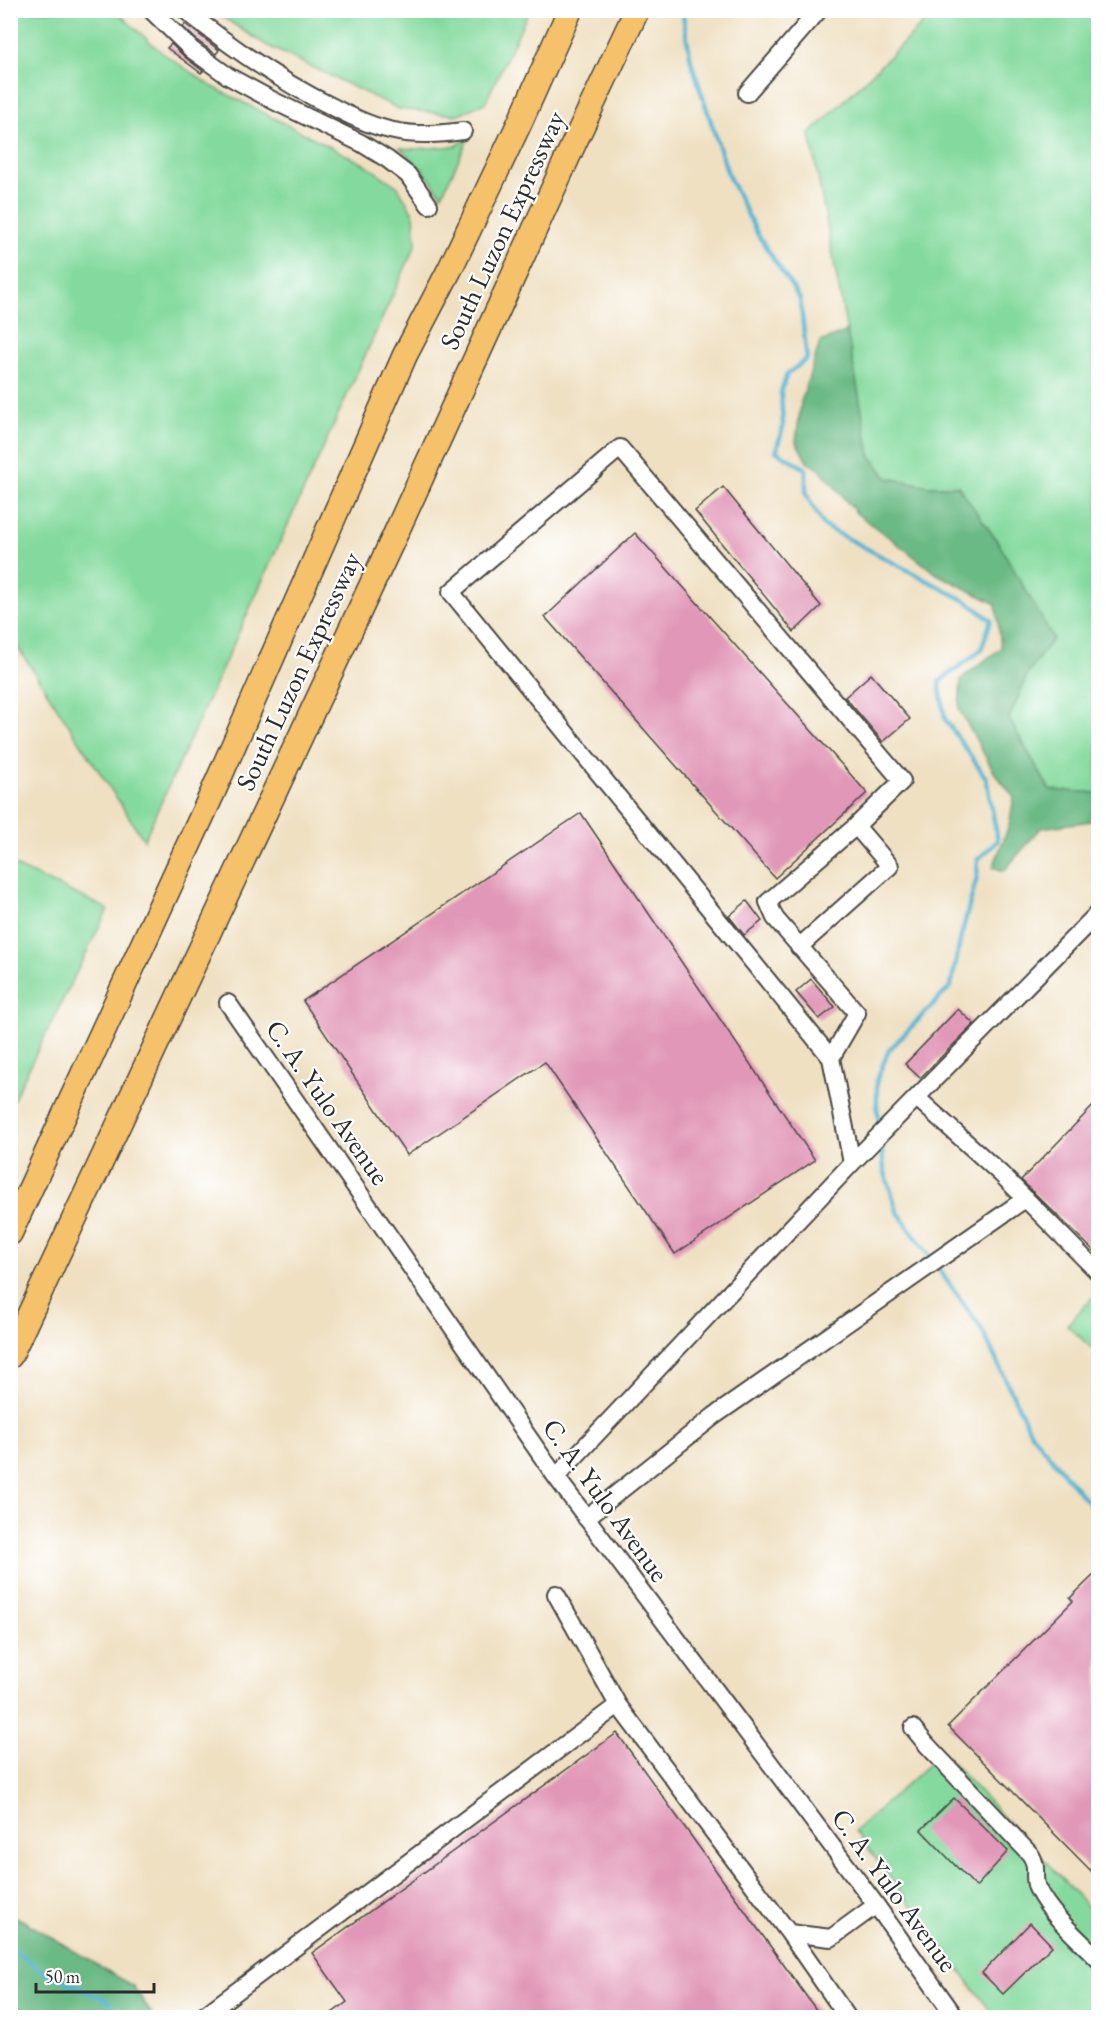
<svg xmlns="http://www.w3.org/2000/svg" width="1109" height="2028" font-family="'EB Garamond',serif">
	<rect width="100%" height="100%" fill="#fff"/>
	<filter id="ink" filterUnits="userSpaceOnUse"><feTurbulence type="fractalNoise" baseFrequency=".0167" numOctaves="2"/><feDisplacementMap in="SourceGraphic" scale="12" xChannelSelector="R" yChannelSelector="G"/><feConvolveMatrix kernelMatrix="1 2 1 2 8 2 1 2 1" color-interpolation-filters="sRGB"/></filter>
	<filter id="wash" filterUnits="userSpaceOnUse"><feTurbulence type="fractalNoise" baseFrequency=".008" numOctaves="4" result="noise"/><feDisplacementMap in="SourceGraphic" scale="24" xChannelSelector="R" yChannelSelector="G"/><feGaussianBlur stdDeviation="1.35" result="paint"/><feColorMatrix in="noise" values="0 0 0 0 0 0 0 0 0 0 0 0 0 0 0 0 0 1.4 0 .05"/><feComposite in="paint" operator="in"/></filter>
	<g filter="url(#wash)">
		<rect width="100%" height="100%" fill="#efe0c2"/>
		<!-- green -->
		<path fill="#84da9e" stroke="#588264" stroke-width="1.5" d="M10,11h106l45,41 52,35 151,77 34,23 16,28 2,29 -272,596 -133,-203z
			M213,11h316l-44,92 -29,12 -57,-6 -133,-64z
			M936,11h162v782l-48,-2 -41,-72 19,-46 25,-35 -95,-152h-29l-42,-8 -17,-23 -60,-321z
			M469,137l-27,58 -20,-26 -22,-21 14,1 42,-3z
			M11,864l97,45 -97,195z
			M1093,1297l5,5v52l-31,-29z
			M942,1752l156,165v100h-103l-140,-186z"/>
		<!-- forest -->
		<path fill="#6bba85" stroke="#4b7258" stroke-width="1.5" d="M847,331l23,124 17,23 42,8h29l40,56 55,96 -25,35 -19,46 41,71 48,3v27l-57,8 -37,43 -11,-4 16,-41 5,-29 -20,-25 -35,-63 2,-30 40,-31 -5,-44 -59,-30 -47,-36 -33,-24 -36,-44 -14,-8 -11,-21 5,-39 19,-60z
			M11,1915l13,6 109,65 21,31h-143z"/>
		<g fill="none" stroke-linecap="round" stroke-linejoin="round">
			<!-- stream -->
			<path stroke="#51b3d0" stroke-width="4.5" d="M682,10l9,51 38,116 29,58 42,64 7,60 -20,15 -6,18 2,35 -7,24 30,18v25l18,32 142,75 25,19 -10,30 -42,32 6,37 41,59 12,63 -20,18 -1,18 -16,59 -10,50 -62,64 -12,29v28l3,23
				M881,1141l3,28 13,42 84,117 50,105 67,82
				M10,1947l32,24 66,30 11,17"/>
		</g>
		<g id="blocks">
			<!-- building -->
			<path fill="#e197b7" d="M185,24l34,26 -3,4 -17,-12 -16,-15z
				M171,44l15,14 17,13 -2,2 -34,-25z
				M723,487l98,119 -27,26 -99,-121z
				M635,533l232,260 -92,85 -230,-261z
				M871,674l39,45 -27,23 -38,-45z
				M581,813l234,347 -140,94 -130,-192 -138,93 -104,-154z
				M747,901l15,20 -18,14 -15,-19z
				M811,979l24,28 -16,12 -23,-27z
				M958,1009l16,15 -54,54 -15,-14z
				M1098,1101v154l-77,-75z
				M1098,1571v307l-150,-152 125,-125 -3,-3z
				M617,1733l205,285h-497l22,-16 -35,-49z
				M954,1798l54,53 -32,36 -55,-57z
				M1030,1923l22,23 -49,48 -21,-21z"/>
		</g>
	</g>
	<g filter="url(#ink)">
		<use href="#blocks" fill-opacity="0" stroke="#484642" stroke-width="1.5"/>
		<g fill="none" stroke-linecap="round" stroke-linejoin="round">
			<!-- minor casing -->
			<g stroke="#484642" stroke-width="20">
				<path id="minor" d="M151,10l41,40 36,26 46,25 87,42 26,16 21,16 21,30
					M185,10c47,38 95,72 150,98 19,10 38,19 59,23 23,5 46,3 69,0
					M747,93l72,-83
					M799,947l91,-81 -34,-40
					M228,1003l328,474 320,428 80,113
					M831,1058l-380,-466 169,-144 282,333 -46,45 -88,76 7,16 82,95 -26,45 21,105
					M917,1098l84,76 97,98
					M556,1477l296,-314 246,-250
					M586,1518l128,-102 311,-217
					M556,1594l62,111 171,228 59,85
					M913,1728l14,17 103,109c10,14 1,23 8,36 14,27 40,48 60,69
					M789,1933l42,5 45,-33
					M201,2018l417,-313"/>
			</g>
			<!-- highway casing -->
			<g stroke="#484642" stroke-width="27">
				<path id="highway" d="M10,1233l203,-441 192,-437 45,-86 69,-145 51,-114
					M10,1356l385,-821 180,-394 62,-131"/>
			</g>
			<!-- minor -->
			<use href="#minor" stroke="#fff" stroke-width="16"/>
			<!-- highway -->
			<use href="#highway" stroke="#f5c16b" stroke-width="24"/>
		</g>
	</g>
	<g text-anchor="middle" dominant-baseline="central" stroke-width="4.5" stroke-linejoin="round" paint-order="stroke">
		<!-- street labels -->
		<g font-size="27" fill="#2b2b2b" stroke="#fff">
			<text transform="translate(502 230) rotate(-65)">South Luzon Expressway</text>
			<text transform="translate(298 671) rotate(-65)">South Luzon Expressway</text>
			<text transform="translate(328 1102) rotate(55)">C. A. Yulo Avenue</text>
			<text transform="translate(606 1500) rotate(54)">C. A. Yulo Avenue</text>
			<text transform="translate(895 1890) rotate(54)">C. A. Yulo Avenue</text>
		</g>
	</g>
	<!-- margin -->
	<rect width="1109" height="2028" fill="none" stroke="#fff" stroke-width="36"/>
	<!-- scale -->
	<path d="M36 1983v9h118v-9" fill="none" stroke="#2b2b2b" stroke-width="3"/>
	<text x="45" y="1983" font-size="18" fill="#2b2b2b" stroke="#ffffff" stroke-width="4.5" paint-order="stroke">50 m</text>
</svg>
